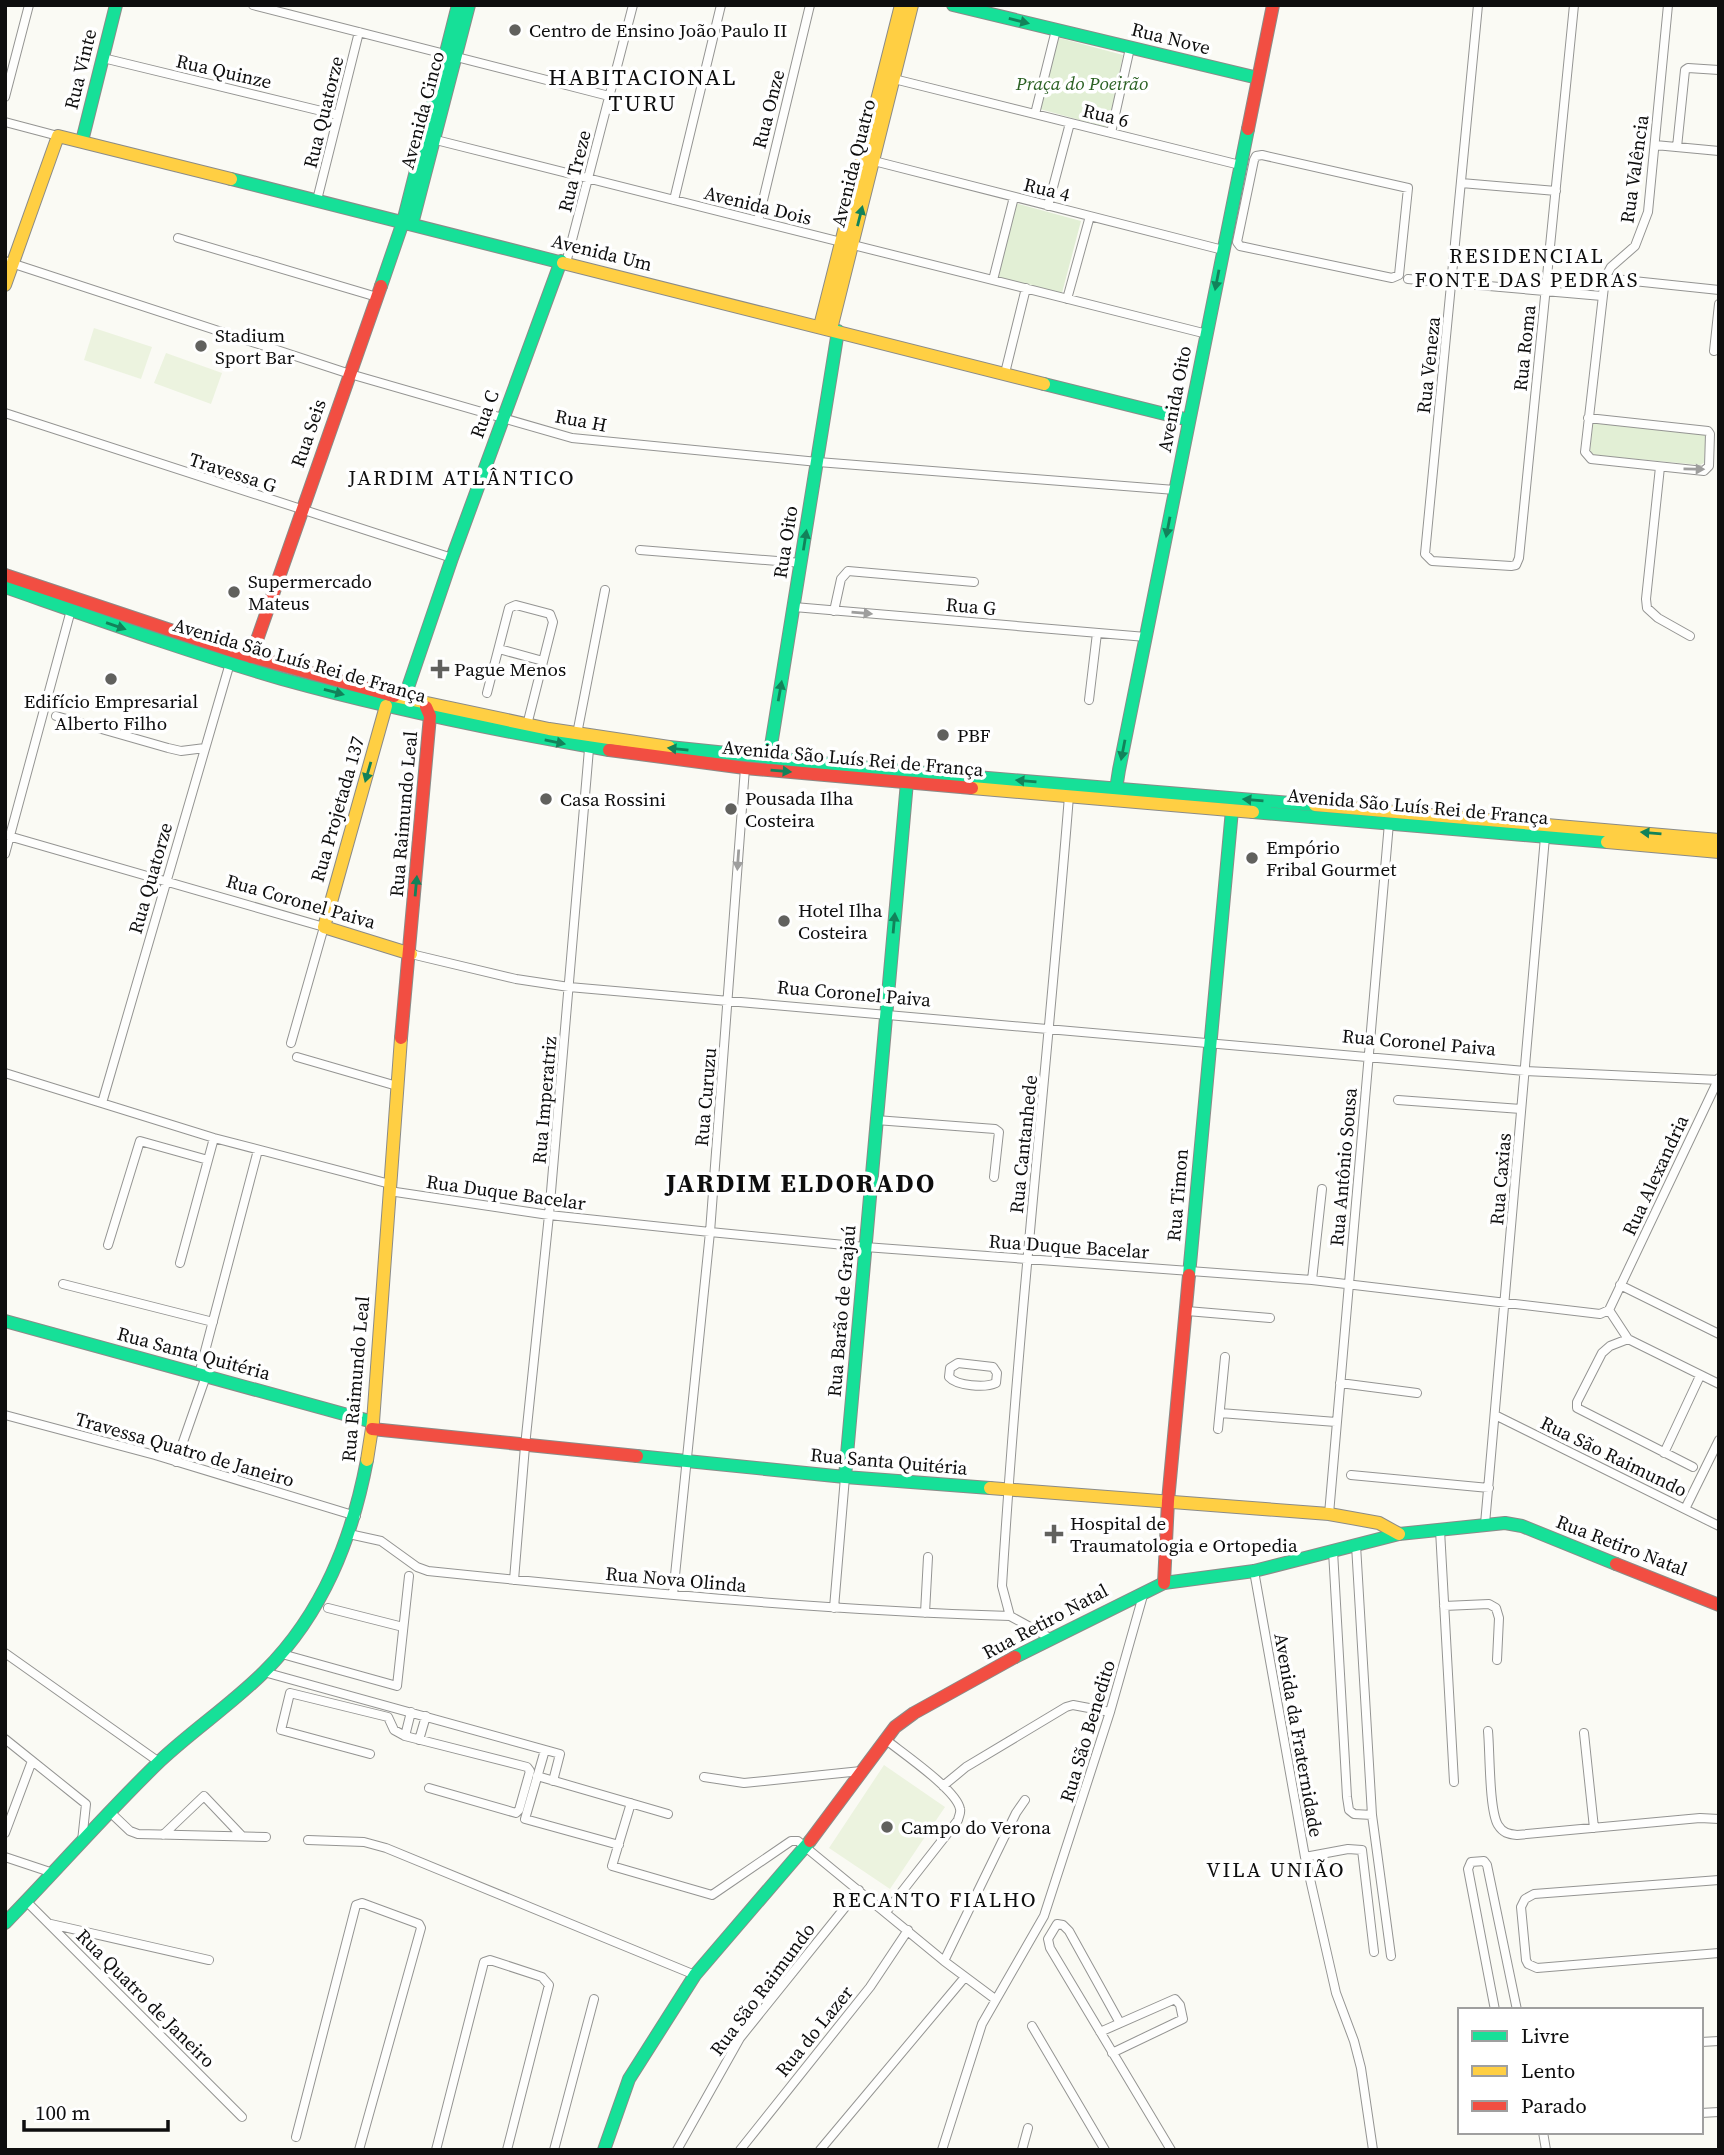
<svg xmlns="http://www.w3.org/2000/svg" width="1724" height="2155" font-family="'Source Serif 4',serif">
	<rect width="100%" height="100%" fill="#fafaf4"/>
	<!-- park -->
	<path fill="#e2efd5" d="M1056,37l67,18 -15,73 -68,-19z
		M1015,203l66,18 -19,72 -66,-16z
		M1595,422l111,12 -2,29 -4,2 -106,-10 -4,-4 3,-28z"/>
	<!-- pitch -->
	<path fill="#ecf3df" d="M94,328l58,19 -11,32 -57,-19z
		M166,353l56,20 -11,31 -57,-21z
		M884,1765l61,42 -55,82 -61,-41z"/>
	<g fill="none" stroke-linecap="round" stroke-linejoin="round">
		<!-- street casing -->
		<g stroke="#949492" stroke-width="10">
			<path id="street" d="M253,5l356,91
				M1478,5l-53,549 7,7 79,5 5,-1 3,-7 55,-553
				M103,58l235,57
				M890,78l350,87
				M5,97l24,-92
				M1035,114l21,-84
				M5,122l53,14
				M1111,133l19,-85
				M432,139l775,195
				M1655,145l64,6
				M1677,147l8,-77 3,-2 31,2
				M1262,155l146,33 -9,87 -7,3 -152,-32 -3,-4 17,-82 2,-4z
				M870,160l353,90
				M1461,183l95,8
				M317,200l42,-168
				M674,200l47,-195
				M1048,206l22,-83
				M758,221l52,-216
				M178,238l199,59
				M5,261l345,113 222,64 246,24 357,28
				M566,263l67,-258
				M1605,278l114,12
				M1408,279l194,17
				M993,280l21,-83
				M1067,299l23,-83
				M1714,351l5,-47
				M1005,373l21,-85
				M5,413l447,145
				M1588,418l120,13 2,3 -1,32 -5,5 -113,-12 -6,-7 20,-174 6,-11 24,-21 13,-34 20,-207
				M1660,467l-14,132 1,9 11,10 32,18
				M640,550l162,13
				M794,607l352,30
				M834,611l7,-32 7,-8 126,11
				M499,649l44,12
				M487,693l22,-85 7,-3 34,9 3,8 -26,103
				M1089,700l8,-67
				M56,716l112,32 13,3 24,-3
				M577,734l28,-144
				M5,835l319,92 -33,116
				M5,854l66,-244
				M411,954l105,25 53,8 956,84 194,9
				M297,1057l100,29
				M5,1073l209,65 176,46
				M1398,1100l123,9
				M102,1103l128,-440
				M876,1120l119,9 4,3 -5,45
				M389,1191l160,24 161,17 155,15 447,33 288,34 9,-4 110,-232
				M108,1245l32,-104 68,19
				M180,1263l34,-125
				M1312,1280l10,-91
				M63,1284l150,38
				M1620,1285l99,49
				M1609,1310l19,29 91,45
				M1187,1311l83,7
				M1628,1339l-18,7 -8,7 -25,49v6l116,59
				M958,1363l35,4 4,6 -1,10c-11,5 -39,3 -47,-6l1,-9z
				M199,1374l59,-224
				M1340,1383l77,10
				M1220,1413l116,9
				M5,1415l150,40 201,61
				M1495,1415l224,111
				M1218,1429l7,-72
				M1664,1453l36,-77
				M176,1462l30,-86
				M1351,1475l138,13
				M1685,1509l34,-69
				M1329,1514l60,-691
				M1485,1524l60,-687
				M1440,1530l14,252
				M349,1534l32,7 36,26 11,4c194,20 387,39 582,45
				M1356,1545l16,270 19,141
				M1333,1551l14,246 2,13 5,4 18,1
				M1254,1571l51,286 31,136 18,48 7,27 12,82
				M514,1580l11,-134 24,-231 40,-466
				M673,1595l37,-363 35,-464
				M1444,1606l45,-2 7,4 3,10 -2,42
				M328,1608l75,19
				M834,1608l11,-131
				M925,1613l3,-56
				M1050,1638l-40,-22 -8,-30c16,-263 46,-526 67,-790
				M5,1653l154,109
				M282,1654l115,32 12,-110
				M264,1672l296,82 -7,27
				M1488,1731c2,21 1,79 10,94 5,8 10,9 19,10l183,-17 19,1
				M1584,1733l10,95
				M405,1736l6,-24
				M5,1739l81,65 -4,37
				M885,1739c16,13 72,51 75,70 1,4 -1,6 -2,11l-72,92
				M419,1740l7,-24
				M545,1750l-20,69 94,26
				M370,1754l-89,-24 9,-37 98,24 6,13 11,6 122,31 3,4 -11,39 -3,3 -87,-25
				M537,1776l131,38
				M704,1777l40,6 117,-12
				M943,1786l23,-19 100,-60 7,-2 37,7
				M631,1803l-19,63 100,29 79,-54h7l146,120 51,38
				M110,1812l20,19 8,3 128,3
				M5,1833l27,-72
				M163,1835l41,-39 38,40
				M308,1840l56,2 22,6 309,127
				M5,1857l48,16
				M1305,1857l43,-8 14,1 12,102
				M1719,1880l-185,14 -9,5 -4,8 5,53 2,4 9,4 182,-15
				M26,1901l216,216
				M51,1924l158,36
				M944,1961l72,-148 9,-13
				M1495,2010l-27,-141 3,-7 13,-1 3,4 30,145
				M1120,2023l-51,-92 -6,-6 -6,-1 -9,15 2,9 121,202
				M1032,2026l73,124
				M1100,2032l75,-33 5,6 3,14 -71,34
				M1701,2042l18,-1
				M1701,2113l18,-1
				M1543,2132l3,18
				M296,2137l60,-232 6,-2 57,21 2,4 -62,222
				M436,2150l48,-188 6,-2 52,17 7,8 -42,165
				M554,2150l40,-151
				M677,2150l63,-112 119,-148
				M740,2150l130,-163 38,-57
				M820,2150l145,-173
				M942,2150l40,-126 62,-108 66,-204 34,-120
				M1022,2150l6,-22"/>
		</g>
		<!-- fast casing -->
		<g stroke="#8b8b88" stroke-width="14">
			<path id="fast" d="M953,5l305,73
				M82,141l34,-136
				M231,179l332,84
				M412,224l57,-219
				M381,286l22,-64 55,-217
				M1044,384l145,36
				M5,587c92,32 184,65 277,92 108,30 217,52 327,71
				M404,699l48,-141 109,-297
				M669,747l211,22 435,36
				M769,758l69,-427
				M1118,797l-2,-8 3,-19 129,-641
				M1253,812l354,30
				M1189,1275l43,-465
				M5,1321l368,101
				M637,1456l208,21 145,11
				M845,1477l62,-695
				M1015,1657l149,-74 90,-12 145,-37 106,-11 17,3 94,38
				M5,1923c52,-53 101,-110 155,-162 33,-31 72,-57 105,-90 58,-58 87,-132 102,-211
				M604,2150l25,-71 66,-104 115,-134"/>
		</g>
		<!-- slow casing -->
		<g stroke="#8b8b88" stroke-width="14">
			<path id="slow" d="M563,263l481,121
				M5,285l53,-149 173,43
				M820,326l81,-321
				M831,329l81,-324
				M394,696l155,33 120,18
				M386,706l-62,221 87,27
				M972,788l281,24
				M1315,805l404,35
				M1607,842l112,10
				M367,1460l6,-38 28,-384
				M990,1488l339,26 50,9 20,11"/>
		</g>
		<!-- jam casing -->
		<g stroke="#8b8b88" stroke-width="14">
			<path id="jam" d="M1248,129l25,-124
				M5,575l237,79 152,42
				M251,657l130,-371
				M609,750l136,18 227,20
				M401,1038l29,-322 -4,-9
				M372,1429l265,27
				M1616,1564l103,41
				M1164,1583l4,-82 21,-226
				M810,1841l85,-114 19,-14 101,-56"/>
		</g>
		<!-- street -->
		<use href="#street" stroke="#fefefd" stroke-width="8"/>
		<!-- fast -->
		<use href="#fast" stroke="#16e098" stroke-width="12"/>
		<!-- slow -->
		<use href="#slow" stroke="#ffcf43" stroke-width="12"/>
		<!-- jam -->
		<use href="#jam" stroke="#f24e42" stroke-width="12"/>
	</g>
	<!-- one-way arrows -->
	<defs><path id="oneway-solid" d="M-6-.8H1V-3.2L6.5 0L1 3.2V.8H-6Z" transform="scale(1.75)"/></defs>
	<g fill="#12825a">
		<use href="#oneway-solid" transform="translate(1019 21) rotate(14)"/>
		<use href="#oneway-solid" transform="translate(860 216) rotate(-76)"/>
		<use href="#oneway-solid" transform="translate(1217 280) rotate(101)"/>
		<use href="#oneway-solid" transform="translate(1168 527) rotate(101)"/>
		<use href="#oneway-solid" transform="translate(805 540) rotate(-81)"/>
		<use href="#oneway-solid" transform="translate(116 626) rotate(19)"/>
		<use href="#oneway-solid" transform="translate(780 691) rotate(-80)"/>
		<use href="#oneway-solid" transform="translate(334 692) rotate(15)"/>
		<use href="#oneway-solid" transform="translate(555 742) rotate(11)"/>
		<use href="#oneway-solid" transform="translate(678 749) rotate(-174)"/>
		<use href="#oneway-solid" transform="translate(1123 750) rotate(101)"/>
		<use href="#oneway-solid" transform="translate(781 771) rotate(5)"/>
		<use href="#oneway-solid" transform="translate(368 772) rotate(106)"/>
		<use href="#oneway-solid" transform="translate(1026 781) rotate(-175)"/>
		<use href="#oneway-solid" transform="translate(1253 800) rotate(-175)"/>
		<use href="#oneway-solid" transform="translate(1651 833) rotate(-175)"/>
		<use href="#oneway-solid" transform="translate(416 886) rotate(-85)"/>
		<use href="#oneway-solid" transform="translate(894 923) rotate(-85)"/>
	</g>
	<g fill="#9e9e9d">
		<use href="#oneway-solid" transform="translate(1694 469) rotate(1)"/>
		<use href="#oneway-solid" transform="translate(862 613) rotate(5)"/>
		<use href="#oneway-solid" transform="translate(738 860) rotate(94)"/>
	</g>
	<!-- markers -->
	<g fill="#61615e" stroke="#fff" stroke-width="2.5">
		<circle cx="515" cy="30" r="7"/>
		<circle cx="201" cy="346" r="7"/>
		<circle cx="234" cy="592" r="7"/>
		<path d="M436.5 658.5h7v7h7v7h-7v7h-7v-7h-7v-7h7z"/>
		<circle cx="111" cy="679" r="7"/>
		<circle cx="943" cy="735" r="7"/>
		<circle cx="546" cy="799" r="7"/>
		<circle cx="731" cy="809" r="7"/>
		<circle cx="1252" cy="858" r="7"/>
		<circle cx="784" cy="921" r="7"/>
		<path d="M1050.5 1523.5h7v7h7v7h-7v7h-7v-7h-7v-7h7z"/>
		<circle cx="887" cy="1827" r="7"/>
	</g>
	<g text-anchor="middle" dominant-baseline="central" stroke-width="7" stroke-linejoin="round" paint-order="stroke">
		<!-- poi labels -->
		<g font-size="19" fill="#0e0e0e" stroke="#fff" text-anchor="start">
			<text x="529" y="30">Centro de Ensino João Paulo II</text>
			<text x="215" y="335">Stadium<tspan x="215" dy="22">Sport Bar</tspan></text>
			<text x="248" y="581">Supermercado<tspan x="248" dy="22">Mateus</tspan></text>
			<text x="454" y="669">Pague Menos</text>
			<text x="111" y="701" text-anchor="middle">Edifício Empresarial<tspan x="111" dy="22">Alberto Filho</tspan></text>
			<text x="957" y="735">PBF</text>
			<text x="745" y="798">Pousada Ilha<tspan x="745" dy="22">Costeira</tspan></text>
			<text x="560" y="799">Casa Rossini</text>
			<text x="1266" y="847">Empório<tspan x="1266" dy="22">Fribal Gourmet</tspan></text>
			<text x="798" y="910">Hotel Ilha<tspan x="798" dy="22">Costeira</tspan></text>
			<text x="1070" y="1523">Hospital de<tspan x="1070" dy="22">Traumatologia e Ortopedia</tspan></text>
			<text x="901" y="1827">Campo do Verona</text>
		</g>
		<!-- street labels -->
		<g font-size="19" fill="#0e0e0e" stroke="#fff">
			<text transform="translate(1171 38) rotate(14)">Rua Nove</text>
			<text transform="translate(80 69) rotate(-76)">Rua Vinte</text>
			<text transform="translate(224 71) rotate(13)">Rua Quinze</text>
			<text transform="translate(768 109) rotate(-76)">Rua Onze</text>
			<text transform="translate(422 110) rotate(-75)">Avenida Cinco</text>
			<text transform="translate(323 112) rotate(-76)">Rua Quatorze</text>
			<text transform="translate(1106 115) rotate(14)">Rua 6</text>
			<text transform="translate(853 163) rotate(-76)">Avenida Quatro</text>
			<text transform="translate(1634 169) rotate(-82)">Rua Valência</text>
			<text transform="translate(574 171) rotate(-76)">Rua Treze</text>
			<text transform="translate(1047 189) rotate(14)">Rua 4</text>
			<text transform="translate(758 205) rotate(14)">Avenida Dois</text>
			<text transform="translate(602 252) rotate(14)">Avenida Um</text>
			<text transform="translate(1524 348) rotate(-84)">Rua Roma</text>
			<text transform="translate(1428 365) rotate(-84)">Rua Veneza</text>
			<text transform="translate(1174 399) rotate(-79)">Avenida Oito</text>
			<text transform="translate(484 414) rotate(-70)">Rua C</text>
			<text transform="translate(581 420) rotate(11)">Rua H</text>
			<text transform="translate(308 433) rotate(-71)">Rua Seis</text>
			<text transform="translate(233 472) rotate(18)">Travessa G</text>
			<text transform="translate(785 542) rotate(-81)">Rua Oito</text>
			<text transform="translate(971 606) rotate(5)">Rua G</text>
			<text transform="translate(300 660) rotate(16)">Avenida São Luís Rei de França</text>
			<text transform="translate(853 758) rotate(5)">Avenida São Luís Rei de França</text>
			<text transform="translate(1418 806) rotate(5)">Avenida São Luís Rei de França</text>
			<text transform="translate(337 809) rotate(-74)">Rua Projetada 137</text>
			<text transform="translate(403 814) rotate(-85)">Rua Raimundo Leal</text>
			<text transform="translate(150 878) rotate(-74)">Rua Quatorze</text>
			<text transform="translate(301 901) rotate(16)">Rua Coronel Paiva</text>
			<text transform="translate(854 993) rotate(5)">Rua Coronel Paiva</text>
			<text transform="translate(1419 1042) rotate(5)">Rua Coronel Paiva</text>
			<text transform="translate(705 1097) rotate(-85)">Rua Curuzu</text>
			<text transform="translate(544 1100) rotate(-85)">Rua Imperatriz</text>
			<text transform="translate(1023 1144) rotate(-84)">Rua Cantanhede</text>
			<text transform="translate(1343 1167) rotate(-85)">Rua Antônio Sousa</text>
			<text transform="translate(1655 1175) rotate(-65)">Rua Alexandria</text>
			<text transform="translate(1500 1179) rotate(-85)">Rua Caxias</text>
			<text transform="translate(506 1192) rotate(8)">Rua Duque Bacelar</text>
			<text transform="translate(1177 1195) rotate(-85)">Rua Timon</text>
			<text transform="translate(1069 1246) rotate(4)">Rua Duque Bacelar</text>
			<text transform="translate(841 1311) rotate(-85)">Rua Barão de Grajaú</text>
			<text transform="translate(194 1353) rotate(15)">Rua Santa Quitéria</text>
			<text transform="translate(355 1379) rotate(-85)">Rua Raimundo Leal</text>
			<text transform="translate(185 1449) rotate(16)">Travessa Quatro de Janeiro</text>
			<text transform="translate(1614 1456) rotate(26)">Rua São Raimundo</text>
			<text transform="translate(889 1461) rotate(5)">Rua Santa Quitéria</text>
			<text transform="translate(1622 1545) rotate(21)">Rua Retiro Natal</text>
			<text transform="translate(676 1579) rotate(5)">Rua Nova Olinda</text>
			<text transform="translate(1045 1621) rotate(-28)">Rua Retiro Natal</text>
			<text transform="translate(1087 1731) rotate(-73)">Rua São Benedito</text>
			<text transform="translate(1299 1735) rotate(80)">Avenida da Fraternidade</text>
			<text transform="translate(762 1989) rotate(-53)">Rua São Raimundo</text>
			<text transform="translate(146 1998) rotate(45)">Rua Quatro de Janeiro</text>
			<text transform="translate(814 2031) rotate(-51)">Rua do Lazer</text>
		</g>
		<!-- park labels -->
		<g font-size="19" font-style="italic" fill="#2b6123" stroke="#fff">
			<text x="1082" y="83">Praça do Poeirão</text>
		</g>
		<!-- neighbourhood labels -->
		<g font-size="21" letter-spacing="2" fill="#0e0e0e" stroke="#fff">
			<text x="1527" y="255">RESIDENCIAL<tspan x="1527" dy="24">FONTE DAS PEDRAS</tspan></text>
			<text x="462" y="477">JARDIM ATLÂNTICO</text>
			<text x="1276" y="1869">VILA UNIÃO</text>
			<text x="935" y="1899">RECANTO FIALHO</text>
		</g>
		<!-- quarter labels -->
		<g font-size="23" letter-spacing="2" fill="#0e0e0e" stroke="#fff">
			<text x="643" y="77">HABITACIONAL<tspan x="643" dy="26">TURU</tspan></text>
		</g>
		<!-- district labels -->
		<g font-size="26" font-weight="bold" letter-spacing="2" fill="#0e0e0e" stroke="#fff">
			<text x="801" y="1183">JARDIM ELDORADO</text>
		</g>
	</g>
	<!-- border -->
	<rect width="1724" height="2155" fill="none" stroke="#0e0e0e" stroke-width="14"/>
	<!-- legend -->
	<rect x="1458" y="2008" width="245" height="126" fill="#ffffff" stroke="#9f9f9f" stroke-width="2"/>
	<rect x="1472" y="2031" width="35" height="10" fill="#16e098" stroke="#9f9f9f" stroke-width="2"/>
	<text x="1521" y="2043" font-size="21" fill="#0e0e0e">Livre</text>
	<rect x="1472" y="2066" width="35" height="10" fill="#ffcf43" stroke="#9f9f9f" stroke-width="2"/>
	<text x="1521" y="2078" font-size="21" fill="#0e0e0e">Lento</text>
	<rect x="1472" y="2101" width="35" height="10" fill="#f24e42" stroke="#9f9f9f" stroke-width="2"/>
	<text x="1521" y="2113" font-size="21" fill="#0e0e0e">Parado</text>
	<!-- scale -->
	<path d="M24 2120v10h144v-10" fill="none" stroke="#0e0e0e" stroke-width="3.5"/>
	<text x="35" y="2120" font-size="21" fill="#0e0e0e" stroke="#ffffff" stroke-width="5" paint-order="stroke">100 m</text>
</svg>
